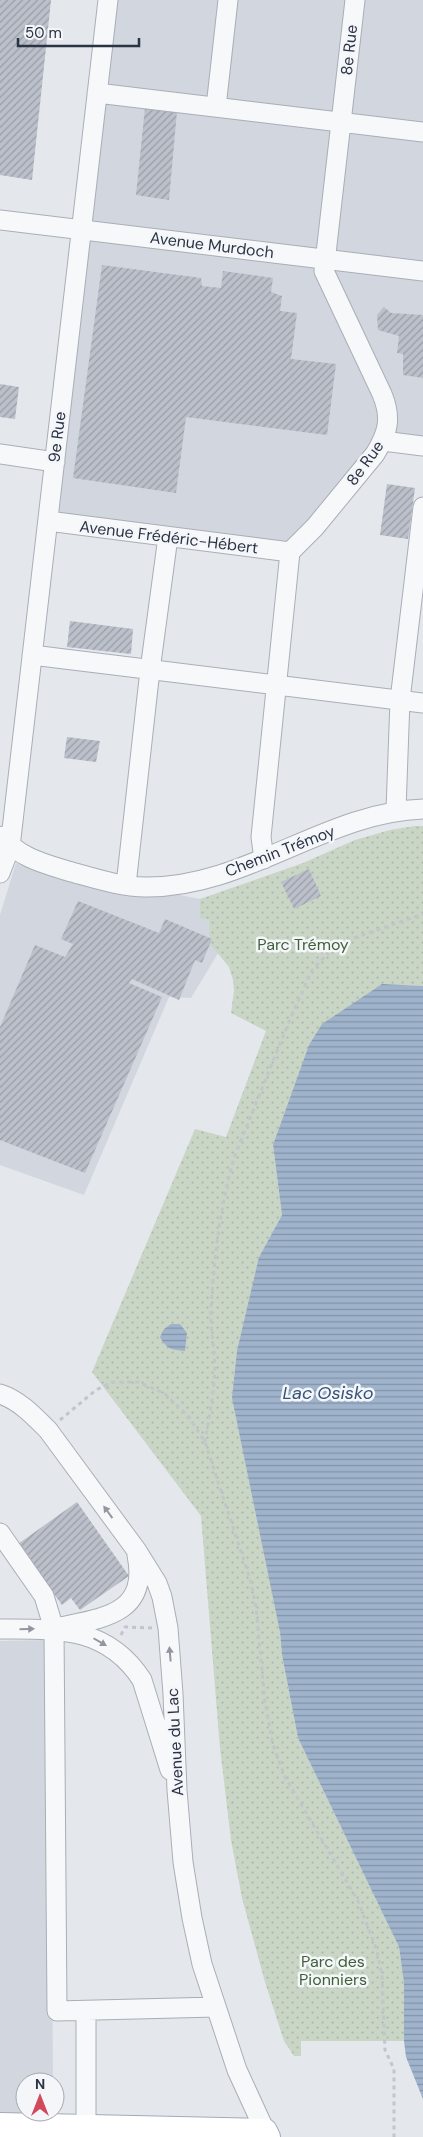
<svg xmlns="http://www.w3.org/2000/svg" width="423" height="2137" font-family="'DM Sans',sans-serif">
	<defs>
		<pattern id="park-dots" width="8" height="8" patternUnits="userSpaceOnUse" patternTransform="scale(1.25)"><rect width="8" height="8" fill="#c9d6c5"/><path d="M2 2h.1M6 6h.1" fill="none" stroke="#adb8ab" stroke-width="1.8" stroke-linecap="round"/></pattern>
		<pattern id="water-rules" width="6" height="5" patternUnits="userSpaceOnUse" patternTransform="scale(1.25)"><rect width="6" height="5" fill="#9fb4cc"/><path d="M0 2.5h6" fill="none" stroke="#8293a7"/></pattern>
		<pattern id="building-hatch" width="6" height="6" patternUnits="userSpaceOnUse" patternTransform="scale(1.25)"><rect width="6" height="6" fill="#bbc0ca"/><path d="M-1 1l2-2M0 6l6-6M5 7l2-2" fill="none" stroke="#989da6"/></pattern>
	</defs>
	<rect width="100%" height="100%" fill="#e4e7ec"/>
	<!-- built -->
	<path fill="#d2d6de" d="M108,0h315v446l-40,-5 -93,111 -242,-31z
		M16,863l184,36 23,46 -32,53 -22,-1 -85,198 -84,-30v-250z
		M50,1640l3,442h-28v30h28v6l-53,-1v-476z"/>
	<!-- park -->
	<path fill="url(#park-dots)" d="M415,826h8v160l-41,-2 -109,161 9,70 -23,42 21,375 2,23 16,83 101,209 5,36v58h-103v15h-7l-10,-15 -19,-59 -23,-84 -11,-58 -11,-92 -19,-232 -109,-144 103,-243 31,8 40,-106 -35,-18 3,-22 -1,-11 -4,-13 -19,-23 -1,-24 -9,-2v-19l103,-36 52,-23 35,-10z"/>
	<!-- water -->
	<path fill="url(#water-rules)" d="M382,984l41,2v1113l-17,-42 -2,-16v-58l-5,-36 -101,-209 -16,-83 -2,-23 -48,-234 5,-47 22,-94 23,-42 -9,-70 36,-100 13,-21z
		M171,1324h9l7,9 -2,18c-13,-1 -19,-2 -25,-14l4,-8z"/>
	<!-- building -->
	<path fill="url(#building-hatch)" d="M0,0h51l-19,180 -32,-5z
		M145,108l32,3 -8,89 -33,-5z
		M102,265l99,13 1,8 19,2 2,-17 50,7 -2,14 11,4 -2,15 17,2 -6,46 45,5 -9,71 -141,-18 -10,76 -103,-15z
		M384,307l7,6 32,2v63l-20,-3v-21l-6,-1 2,-17 -21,-6 -1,-15z
		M0,384l19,3 -4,32 -15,-2z
		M387,484l28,4 -7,51 -28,-4z
		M70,621l63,8 -2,25 -64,-7z
		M67,737l33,4 -4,21 -32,-4z
		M309,869l12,27 -27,13 -13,-27z
		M78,901l81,32 6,-14 47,20 -10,24 -7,-3 -16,40 -47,-21 -3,4 33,14 -77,176 -85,-33v-113l35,-82 30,12 8,-13 -12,-5z
		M77,1502l52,74 -49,34 -9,-12 -9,7 -44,-61z"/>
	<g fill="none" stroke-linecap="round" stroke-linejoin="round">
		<!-- minor casing -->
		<g stroke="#a9aeb7" stroke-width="21">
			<path id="minor" d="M97,93l326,39
				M216,107l12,-107
				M0,220l423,51
				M383,441l40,5
				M0,454l55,8
				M48,521l242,31
				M32,655l391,48
				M396,810l4,-110 23,-193
				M3,836c14,21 42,28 65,35 26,7 52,16 78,16 99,1 180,-75 277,-78
				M264,859l-3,-22 29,-285 25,-25 60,-73c13,-21 17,-36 7,-60l-58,-123 31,-271
				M0,873l10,-26 98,-847
				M126,885l24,-215 18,-133
				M0,1394c19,6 34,22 48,36l89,121 20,32 5,14 6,31 5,66 4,96 6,72 9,56 10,46 35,106 28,61
				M0,1533l44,63 10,33 3,382 159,-4
				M60,1627c43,-9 89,-13 77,-72
				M0,1629c57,0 107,-3 142,51l28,90
				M86,2011v116"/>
		</g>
		<!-- major casing -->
		<g stroke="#a3abb8" stroke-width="26">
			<path id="major" d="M0,2125l265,6 3,6"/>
		</g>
		<!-- path -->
		<path stroke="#c2c5cb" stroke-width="3" stroke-dasharray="4 4" stroke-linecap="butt" d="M60,1420l36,-30 16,-8h26l26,11 25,24 16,25 45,137 6,28 9,95 8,43 12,32 73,124 19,50 5,25 3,74 9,19v68
			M205,1442c3,-20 8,-41 9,-61 3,-24 -4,-48 -3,-72 3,-50 9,-103 23,-151l54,-134 24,-54 19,-20 20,-11 72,-25
			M121,1635l4,-8 27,1"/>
		<!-- minor -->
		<use href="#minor" stroke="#f7f8fa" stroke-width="19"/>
		<!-- major -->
		<use href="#major" stroke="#fff" stroke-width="24"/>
	</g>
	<!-- one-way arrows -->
	<defs><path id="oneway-solid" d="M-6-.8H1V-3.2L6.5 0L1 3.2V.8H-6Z" transform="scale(1.25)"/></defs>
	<g fill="#9196a0">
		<use href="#oneway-solid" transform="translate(108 1512) rotate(-126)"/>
		<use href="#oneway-solid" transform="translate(27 1629) rotate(-1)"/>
		<use href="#oneway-solid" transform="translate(100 1642) rotate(30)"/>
		<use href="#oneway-solid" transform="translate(170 1654) rotate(-95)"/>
	</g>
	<g text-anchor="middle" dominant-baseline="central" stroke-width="5" stroke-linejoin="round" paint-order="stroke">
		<!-- street labels -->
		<g font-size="16" fill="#2b3445" stroke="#f4f6f9">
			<text transform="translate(349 50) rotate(-84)">8e Rue</text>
			<text transform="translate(212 245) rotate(7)">Avenue Murdoch</text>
			<text transform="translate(57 437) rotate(-83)">9e Rue</text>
			<text transform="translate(365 463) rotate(-54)">8e Rue</text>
			<text transform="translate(169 537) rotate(7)">Avenue Frédéric-Hébert</text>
			<text transform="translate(280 851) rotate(-21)">Chemin Trémoy</text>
			<text transform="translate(175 1742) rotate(-93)">Avenue du Lac</text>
		</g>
		<!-- park labels -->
		<g font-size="16" fill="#3f6138" stroke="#f4f6f9">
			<text x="303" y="944">Parc Trémoy</text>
			<text x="333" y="1961">Parc des<tspan x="333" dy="18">Pionniers</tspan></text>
		</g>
		<!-- water labels -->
		<g font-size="18" font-style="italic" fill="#34527a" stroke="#f4f6f9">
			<text x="328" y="1393">Lac Osisko</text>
		</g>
	</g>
	<!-- north arrow -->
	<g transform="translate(40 2097)"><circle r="24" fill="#f4f6f9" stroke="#a4a8b1"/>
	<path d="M0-4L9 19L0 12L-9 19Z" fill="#d1495b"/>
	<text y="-8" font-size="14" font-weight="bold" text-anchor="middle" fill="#2b3445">N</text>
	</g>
	<!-- scale -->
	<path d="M18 38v8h121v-8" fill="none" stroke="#2b3445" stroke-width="2.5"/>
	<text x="25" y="38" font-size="15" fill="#2b3445" stroke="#f4f6f9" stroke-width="4" paint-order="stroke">50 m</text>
</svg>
